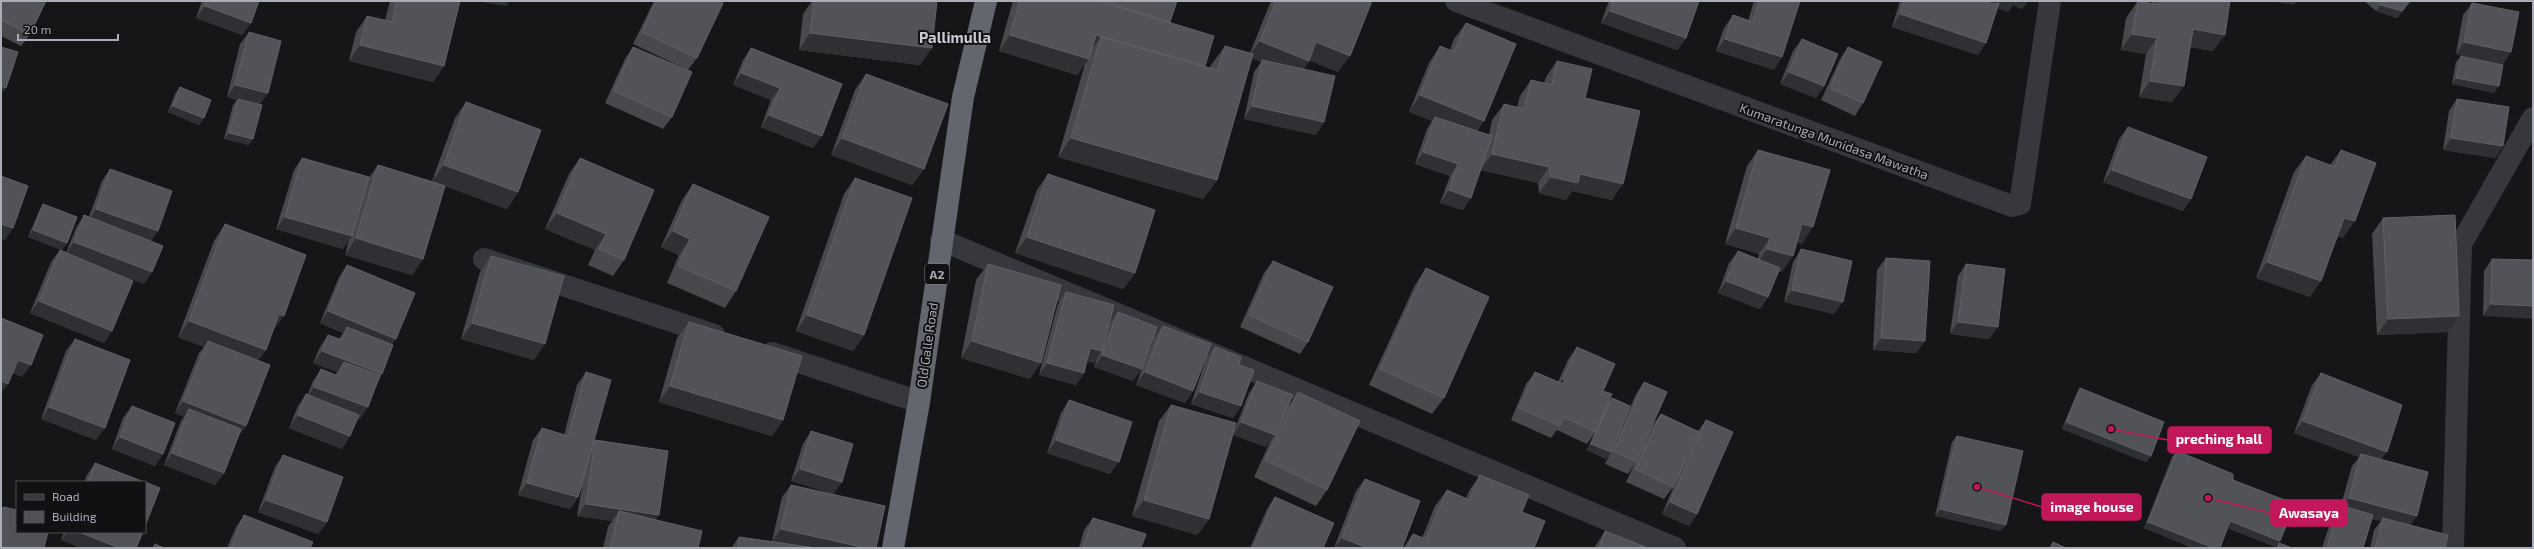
<svg xmlns="http://www.w3.org/2000/svg" width="2534" height="549" font-family="'Exo 2',sans-serif">
	<rect width="100%" height="100%" fill="#161618"/>
	<g fill="none" stroke-linecap="round" stroke-linejoin="round">
		<!-- minor -->
		<path stroke="#37383d" stroke-width="22" d="M1456,1l556,205 8,-2 30,-203
			M941,240l734,308
			M484,259l230,76
			M772,353l147,49
			M2453,548l8,-304 72,-126"/>
		<!-- highway -->
		<path stroke="#63666e" stroke-width="22" d="M893,548l26,-146 44,-305 23,-96"/>
	</g>
	<!-- wall -->
	<path fill="#47494d" d="M1,1l29,33 -9,12 -20,-10z
		M202,1h57l-8,22 -9,12 -46,-17z
		M390,1h70l-16,65 -11,16 -84,-21 7,-29 11,-16 18,4z
		M654,1h66l-23,57 -9,12 -55,-26z
		M812,1h125l-17,64 -121,-15 4,-36z
		M1013,1h86l3,1 1,-1h74l-7,21 35,44 5,2 1,-3 14,-19 25,7 21,-52h101l-34,71 -29,-12 -5,9 20,53 -8,13 -72,-16 10,-47 7,-10 -9,-4 -35,122 -14,19 -145,-42 27,-93 -8,11 -78,-24z
		M1609,1h90l-13,37 -9,12 -76,-27z
		M1754,1h46l-26,69 -58,-19 8,-23 9,-13 15,6z
		M1900,1h128l-6,8 -9,-4 -5,7 -11,-4 -19,47 -86,-28z
		M2138,1l13,3 2,-3h77l-17,50 -23,-4 -18,55 -33,-5 7,-43 -25,-4 5,-32z
		M2364,1h47l-14,17 -21,-7z
		M2472,3l31,61 -47,-10 7,-39z
		M1466,23l18,98 -7,10 12,4 3,-15 12,-16 13,3 3,-11 11,-16 13,3 2,-6 11,-16 28,37 27,102 -40,-9 -6,9 -27,-7 -1,-10 -57,-13 -18,40 -23,-7 10,-27 -35,-12 12,-35 5,-8 -23,-9 20,-49 11,-17 10,4 4,-11z
		M249,32l19,61 -8,11 -7,35 -4,6 -25,-6 9,-34 4,-5 -10,-3 13,-53z
		M1802,39l22,47 -8,12 -36,-14 13,-33z
		M633,47l39,70 -9,12 -58,-26 20,-44z
		M1848,47l15,56 -8,13 -34,-16 19,-41z
		M751,48l91,36 -29,64 -52,-21 10,-27 -38,-15 10,-25z
		M2461,56l33,37 -42,-9 4,-22z
		M866,74l58,95 -12,16 -81,-30 24,-65z
		M180,87l19,38 -31,-13 7,-18z
		M2457,99l46,47 -8,12 -52,-8 6,-39z
		M466,102l52,90 -11,17 -62,-23 -22,73 -11,16 -67,-20 4,-15 -6,9 -67,-20 18,-59 8,-12 66,21 10,-14 54,16 23,-63z
		M2128,127l55,84 -80,-29 16,-43z
		M1758,150l44,94 -5,-2 -15,30 -4,-1 -10,26 -8,12 -42,-16 11,-30 9,-12 20,8 1,-5 -34,-10 22,-78z
		M2341,150l2,88 -5,-2 -28,61 -54,-19 38,-106 12,-16 24,9z
		M580,158l44,102 -11,16 -25,-11 7,-15 -50,-21 24,-55z
		M110,169l41,72 -7,43 -35,-13 3,60 -8,12 -74,-30 21,-51 9,-12 6,3 10,-25 8,-13 5,2 13,-36z
		M1048,174l87,99 -12,16 -108,-36 22,-63z
		M855,178l9,157 -11,16 -57,-20 48,-137z
		M693,184l43,107 -11,17 -58,-25 12,-28 -18,-8 21,-47z
		M43,204l24,39 -5,7 -34,-13 11,-26z
		M2383,218l65,114 -71,3 -5,-101z
		M225,224l47,108 -6,18 -8,10 -20,78 -14,35 -9,12 -51,-20 17,-44 3,-4 -9,-4 24,-60 5,-6 -26,-10 36,-96z
		M1801,249l33,65 -50,-12 9,-40z
		M491,256l43,104 -73,-21 19,-67z
		M1886,258l39,83 -9,12 -43,-3 4,-80z
		M2492,259l41,1 -50,56 1,-45z
		M1273,261l35,81 -8,12 -60,-27 24,-54z
		M988,264l42,115 -69,-21 15,-78z
		M1966,264l23,75 -39,-5 8,-58z
		M347,265l45,80 -10,29 -22,45h-3l-7,17 -8,13 -53,-21 9,-22 8,-12h2l5,-13 8,-12 14,6 2,-3 -24,-9 7,-16 8,-12 11,4 4,-6 -23,-10 19,-46z
		M1426,268l18,130 -12,16 -63,-29 46,-100z
		M1066,292l43,33 9,-13 15,69 -39,-14 3,-9 -3,5 -7,-2 -3,12 -8,12 -37,-10 19,-71z
		M689,322l94,98 -11,16 -113,-34 18,-64z
		M1163,326l30,65 -8,12 -49,-18 18,-47z
		M75,339l21,101 -55,-21 25,-68z
		M1215,347l24,18 2,41 -8,12 -42,-14 15,-45z
		M1577,347l26,44 5,12 4,-5 9,30 15,-34 8,-12 1,60 7,-16 9,-12 37,17 8,-11 -9,94 -8,12 -27,-12 17,-40 -6,13 -9,12 -38,-17 8,-17 -6,9 -23,-10 5,-10 -4,5 -19,-9 7,-16 -7,10 -30,-14 -6,8 -40,-18 15,-36 9,-12 23,10 10,-22z
		M586,372l8,70 1,-2 60,80 43,28h-95l5,-21 4,-6 -35,-5 5,-30 -4,11 -8,12 -52,-14 15,-55 9,-12 22,7 13,-50z
		M2321,373l60,86 36,57 -7,9 35,23h-75l4,-18 7,-9 -9,-2 -9,29h-41l10,-31 8,-12h1l11,-39 7,-9 -65,-24 18,-48z
		M1257,381l30,27 11,-16 29,98 -11,16 -62,-29 18,-39 -6,9 -33,-12 -24,84 -12,16 -65,-19 27,-95 12,-16 62,29 16,-41z
		M2080,388l71,68 -5,6 -84,-33 14,-34z
		M1069,400l41,74 -63,-21 14,-40z
		M132,406l31,48 -8,12 -43,-17 11,-31z
		M811,431l31,51 -9,12 -42,-13 12,-37z
		M1957,436l44,95 -66,-15 17,-74z
		M2177,451l56,29 43,67 -48,-19 -8,20h-27l-49,-20 28,-71z
		M283,455l44,67 -9,12 -60,-22 17,-45z
		M95,463l49,19h-60l3,-7z
		M1480,475l42,37 12,36h-131l10,-14 9,4 13,-32 12,-16 19,8 3,-7z
		M1365,479l37,69h-68l22,-57z
		M791,485l85,63h-145l8,-11 38,5 -5,-1 10,-44z
		M1275,497l48,51h-73l17,-39z
		M244,515l66,33h-83l9,-21z
		M1093,518l48,30h-62l5,-18z
		M1605,531l43,17h-54z
		M64,532h79l-7,16h-55l-20,-8z"/>
	<!-- shaded-wall -->
	<path fill="#2f3033" d="M475,1h35l-4,5z
		M1943,1h85l-6,8 -9,-4 -5,7 -17,-6z
		M2268,1h29l-3,4z
		M2411,1l-14,17 -21,-7 5,-6z
		M205,6l46,17 -9,12 -46,-17z
		M1610,11l76,27 -9,12 -76,-27z
		M1900,14l86,29 -8,12 -86,-28z
		M2193,29l32,6 -12,16 -32,-5z
		M810,33l122,15 -12,17 -121,-15z
		M2132,34l25,4 -11,16 -25,-4z
		M1010,35l79,24 -12,16 -78,-24z
		M1096,35l108,33 -103,-31 -12,16z
		M1725,39l57,18 -8,13 -58,-19z
		M1260,41l49,20 -11,16 -36,-17 -1,2 -13,-5z
		M1316,42l34,14 -12,16 -33,-13z
		M2464,42l47,10 -8,12 -47,-10z
		M360,45l84,21 -11,16 -84,-21z
		M1789,72l35,14 -8,12 -36,-14z
		M741,73l39,15 -9,12 -38,-15z
		M2456,78l43,8 -5,7 -42,-9z
		M2150,81l34,5 -12,16 -33,-5z
		M235,85l33,8 -9,12 -32,-8z
		M1,86l5,2 -5,7z
		M1420,95l64,26 -12,16 -37,-20 -3,4 -23,-9z
		M173,106l31,12 -5,7 -31,-13z
		M1252,106l72,16 -8,13 -72,-16z
		M769,115l53,21 -9,12 -52,-21z
		M229,133l24,6 -4,6 -25,-6z
		M842,138l82,31 -12,16 -81,-30z
		M1071,138l146,42 -14,19 -145,-42z
		M2451,138l52,8 -8,12 -52,-8z
		M1423,152l35,12 -8,12 -35,-12z
		M1492,154l57,13 -11,16 -58,-13z
		M444,165l74,27 -11,17 -75,-28z
		M2112,170l79,29 -8,12 -80,-29z
		M1580,174l43,10 -11,16 -40,-9 -6,9 -27,-7 12,-16z
		M1449,190l22,8 -8,12 -23,-7z
		M96,209l62,22 -8,12 -62,-22z
		M557,213l49,21 -11,16 -50,-21z
		M285,217l67,19 -9,13 -67,-20z
		M2344,218l11,3 -12,17 -10,-4z
		M1,224l12,4 -8,12 -4,-1z
		M1802,224l11,3 -11,17 -11,-4z
		M1736,228l34,10 -11,16 -34,-10z
		M33,230l34,13 -5,7 -34,-13z
		M673,231l17,8 -11,16 -18,-8z
		M1027,237l108,36 -12,16 -108,-36z
		M356,238l67,21 -11,16 -67,-20z
		M74,242l78,30 -8,12 -78,-30z
		M1767,249l26,7 -11,16 -26,-7z
		M2267,262l54,19 -11,16 -54,-19z
		M1726,281l42,16 -8,12 -42,-16z
		M1792,290l51,12 -9,12 -50,-12z
		M39,301l73,30 -8,12 -74,-30z
		M2491,304l42,2v13l-50,-3z
		M328,311l68,28 -9,12 -40,-24 -4,6 -23,-10z
		M279,314l5,2 -12,16z
		M807,315l57,20 -11,16 -57,-20z
		M2459,316l-11,16 -71,3 11,-16z
		M189,321l77,29 -12,16 -46,-25 -4,6 -26,-10z
		M1958,322l40,5 -9,12 -39,-5z
		M472,323l73,21 -11,16 -73,-21z
		M1881,338l44,3 -9,12 -43,-3z
		M972,341l69,22 -11,16 -69,-21z
		M1090,348l12,3 -8,12 -12,-3z
		M322,351l60,23 -9,12 -29,-24 -7,10 -24,-9z
		M1102,355l40,14 -9,12 -39,-14z
		M18,360l13,5 -9,12 -13,-5z
		M1047,363l37,10 -8,12 -37,-10z
		M1145,372l48,19 -8,12 -49,-18z
		M1563,379l2,1 -8,12 -3,-1z
		M1,381l7,3 -7,9z
		M670,386l113,34 -11,16 -113,-34z
		M314,387l54,20 -8,12 -54,-20z
		M1200,392l41,14 -8,12 -42,-14z
		M183,401l63,25 -8,12 -49,-29 -5,8 -9,-4z
		M49,407l56,21 -9,12 -55,-21z
		M298,415l52,21 -8,13 -53,-21z
		M2303,421l84,31 -9,12 -17,-10 -2,3 -65,-24z
		M1241,422l34,13 -9,12 -33,-12z
		M2066,422l85,34 -5,6 -84,-33z
		M120,437l43,17 -8,12 -43,-17z
		M1056,440l63,22 -9,12 -63,-21z
		M1591,444l20,8 -5,7 -19,-9z
		M172,453l52,20 -9,12 -51,-20z
		M800,469l42,13 -9,12 -42,-13z
		M527,483l51,14 -8,12 -52,-14z
		M2349,498l68,18 -9,12 -25,-10 -2,3 -41,-11z
		M266,500l61,22 -9,12 -60,-22z
		M1144,500l65,19 -12,16 -65,-19z
		M1670,502l27,12 -8,12 -27,-12z
		M586,504l73,11 -9,12 -31,-16 -7,10 -35,-5z
		M1940,509l66,16 -5,6 -66,-15z
		M2230,521l50,20 -4,6 -50,-19z
		M2148,522l66,26h-21l-49,-20z
		M781,529l85,19h-63l-31,-7z
		M67,532h12l41,16h-39l-20,-8z
		M1342,538l26,10h-34z"/>
	<!-- building -->
	<path fill="#525359" stroke="#5f6168" d="M1,1h45l-16,33 -29,-14z
		M206,1h53l-8,22 -46,-17z
		M397,1h63l-16,65 -84,-21 7,-29 25,6z
		M656,1h64l3,2 -26,55 -55,-26z
		M814,1h123l-5,47 -122,-15z
		M1020,1h79l115,35 -9,30 -109,-31 -7,24 -79,-24z
		M1107,1h70l-7,21 -64,-19z
		M1276,1h96l-22,55 -34,-14 -7,19 -49,-20z
		M1613,1h86l-13,37 -76,-27z
		M1759,1h41l-18,56 -57,-18 8,-24 20,7z
		M1904,1h81l7,3 7,-1 -13,40 -86,-29z
		M2138,1l21,4 1,-4h70l-5,34 -32,-6 -9,57 -34,-5 7,-43 -25,-4z
		M2376,1h34l-8,10 -21,-6z
		M2472,3l47,9 -8,40 -47,-10z
		M1466,23l50,21 -32,77 -64,-26 20,-49 14,6z
		M249,32l32,9 -13,52 -33,-8z
		M1101,37l116,33 8,-24 28,8 -36,126 -146,-42z
		M1802,39l36,15 -14,32 -35,-14z
		M1,47l17,5 -12,36 -5,-2z
		M633,47l59,25 -20,45 -58,-26z
		M1848,47l34,15 -19,41 -33,-15z
		M751,48l91,36 -20,52 -53,-21 11,-27 -39,-15z
		M2461,56l42,9 -4,21 -43,-8z
		M1262,60l73,16 -11,46 -72,-16z
		M1557,61l35,8 -7,29 55,13 -17,73 -43,-10 -2,9 -27,-6 -2,-10 -57,-13 12,-50 20,5 7,-29 21,5z
		M866,74l82,30 -24,65 -82,-31z
		M180,87l31,13 -7,18 -31,-12z
		M238,99l24,6 -9,34 -24,-6z
		M2457,99l52,8 -6,39 -52,-8z
		M466,102l75,28 -23,62 -74,-27z
		M1435,117l57,19 -21,62 -22,-8 9,-26 -35,-12z
		M2128,127l79,30 -16,42 -79,-29z
		M1758,150l72,20 -17,57 -11,-3 -9,32 -26,-7 3,-11 -34,-10z
		M2341,150l35,13 -21,58 -11,-3 -23,63 -54,-19 39,-106 29,11z
		M302,158l67,19 -17,59 -67,-19z
		M580,158l74,32 -30,70 -25,-11 7,-15 -49,-21z
		M378,165l67,21 -22,73 -67,-21z
		M110,169l62,22 -14,40 -62,-22z
		M1048,174l107,36 -20,63 -108,-36z
		M1,176l27,10 -15,42 -12,-4z
		M855,178l57,20 -48,137 -57,-20z
		M693,184l76,33 -33,74 -58,-25 12,-27 -17,-8z
		M43,204l34,13 -10,26 -34,-13z
		M84,215l79,31 -11,26 -78,-30z
		M2455,215l4,101 -71,3 -5,-101z
		M225,224l81,31 -22,61 -5,-2 -13,36 -77,-29z
		M1801,249l51,12 -9,41 -51,-12z
		M60,250l73,31 -21,50 -73,-30z
		M1738,251l42,17 -12,29 -42,-16z
		M491,256l73,20 -19,68 -73,-21z
		M1886,258l44,3 -5,80 -44,-3z
		M2492,259l41,1v46l-42,-2z
		M1273,261l60,26 -25,55 -59,-27z
		M988,264l73,21 -20,78 -69,-22z
		M1966,264l39,5 -7,58 -40,-5z
		M347,265l68,28 -19,46 -68,-28z
		M1426,268l63,29 -45,101 -64,-29z
		M1066,292l48,13 -12,46 -12,-3 -6,25 -37,-10z
		M1118,312l39,15 -15,42 -40,-14z
		M1,318l42,17 -12,30 -13,-5 -10,24 -7,-3z
		M689,322l113,34 -19,64 -113,-34z
		M1163,326l48,18 -18,47 -48,-19z
		M347,327l46,18 -11,29 -60,-23 6,-16 14,5z
		M75,339l55,21 -25,68 -56,-21z
		M208,341l62,24 -24,61 -63,-25z
		M1215,347l26,10 -2,8 15,5 -13,36 -41,-14z
		M1577,347l38,17 -12,27 9,3 -16,38 -33,-15 -3,9 -41,-18 16,-36 28,12 2,-4 -2,-1z
		M344,362l36,13 -12,32 -54,-20 7,-18 17,7z
		M586,372l25,8 -33,117 -51,-14 15,-55 26,8z
		M2321,373l81,32 -15,47 -84,-31z
		M1257,381l36,14 -18,40 -34,-13z
		M1644,382l23,10 -31,70 -22,-11z
		M2080,388l84,34 -13,34 -85,-34z
		M1298,392l62,29 -33,69 -62,-30z
		M306,394l53,21 -9,21 -52,-21z
		M1612,398l18,8 -19,46 -20,-8z
		M1069,400l63,22 -13,40 -63,-22z
		M1171,405l65,18 -27,96 -65,-19z
		M132,406l43,17 -12,31 -43,-17z
		M189,409l52,20 -17,44 -52,-20z
		M1661,414l38,18 -26,55 -38,-18z
		M1706,420l27,12 -36,82 -27,-12z
		M811,431l42,13 -11,38 -42,-13z
		M1957,436l66,15 -17,74 -66,-16z
		M595,440l73,11 -9,64 -73,-11z
		M2177,451l56,23v6l62,24 -15,37 -50,-20 -10,27h-6l-66,-26z
		M2361,454l67,18 -11,44 -68,-18z
		M283,455l60,22 -16,45 -61,-22z
		M95,463l49,19h-56z
		M1480,475l49,20 -7,17 23,9 -11,27h-127l6,-14 13,5 21,-49 22,10z
		M1365,479l55,22 -18,47h-34l-26,-10z
		M145,482l15,6 -15,38z
		M791,485l94,21 -9,42h-10l-85,-19z
		M1275,497l59,26 -11,25h-70z
		M2340,505l33,10 -10,33h-36z
		M3,507l14,3v22h31l-4,16h-43v-34z
		M619,511l83,20 -4,17h-88z
		M244,515l69,27 -3,6h-79z
		M1093,518l53,16 -5,14h-58z
		M2383,518l65,17 -3,13h-70z
		M1605,531l43,17h-49z
		M79,532h64l-7,16h-16z
		M739,537l77,11h-78z
		M2053,542l13,6h-16z
		M2279,543l13,5h-15z
		M155,544l9,4h-11z"/>
	<g text-anchor="middle" dominant-baseline="central" stroke-width="4" stroke-linejoin="round" paint-order="stroke">
		<!-- shield labels -->
		<rect fill="#111113" stroke="#7b7e86" stroke-width="1" x="925" y="264" width="24" height="20" rx="3"/>
		<g font-size="12" font-weight="bold" fill="#a8adb8">
			<text x="937" y="274">A2</text>
		</g>
		<!-- street labels -->
		<g font-size="13" fill="#a8adb8" stroke="#111113">
			<text transform="translate(1834 141) rotate(20)">Kumaratunga Munidasa Mawatha</text>
			<text transform="translate(927 345) rotate(-82)">Old Galle Road</text>
		</g>
		<!-- quarter labels -->
		<g font-size="15" font-weight="bold" fill="#c9ccd4" stroke="#111113">
			<text x="955" y="37">Pallimulla</text>
		</g>
	</g>
	<!-- callouts -->
	<path fill="none" stroke="#c2185b" stroke-width="1.5" d="M2111 429L2168 440M1977 487L2042 507M2208 498L2271 513"/>
	<g fill="#c2185b" stroke="#111113" stroke-width="1.5">
		<circle cx="2111" cy="429" r="4"/>
		<circle cx="1977" cy="487" r="4"/>
		<circle cx="2208" cy="498" r="4"/>
	</g>
	<g fill="#c2185b" stroke="#c2185b" stroke-width="1.5">
		<rect x="2168" y="427" width="103" height="26" rx="4"/>
		<rect x="2042" y="494" width="99" height="26" rx="4"/>
		<rect x="2271" y="500" width="76" height="26" rx="4"/>
	</g>
	<g font-size="14" text-anchor="middle" font-weight="bold" fill="#fff">
		<text x="2219" y="444">preching hall</text>
		<text x="2092" y="512">image house</text>
		<text x="2309" y="518">Awasaya</text>
	</g>
	<!-- border -->
	<rect width="2534" height="549" fill="none" stroke="#a8adb8" stroke-width="4"/>
	<!-- legend -->
	<rect x="16" y="481" width="130" height="52" fill="#111113" stroke="#4d4f55"/>
	<rect x="24" y="494" width="20" height="6" fill="#37383d" stroke="#4d4f55"/>
	<text x="52" y="501" font-size="12" fill="#a8adb8">Road</text>
	<rect x="24" y="511" width="20" height="12" fill="#525359" stroke="#4d4f55"/>
	<text x="52" y="521" font-size="12" fill="#a8adb8">Building</text>
	<!-- scale -->
	<path d="M18 34v6h100v-6" fill="none" stroke="#a8adb8" stroke-width="2"/>
	<text x="24" y="34" font-size="12" fill="#a8adb8" stroke="#111113" stroke-width="3" paint-order="stroke">20 m</text>
</svg>
